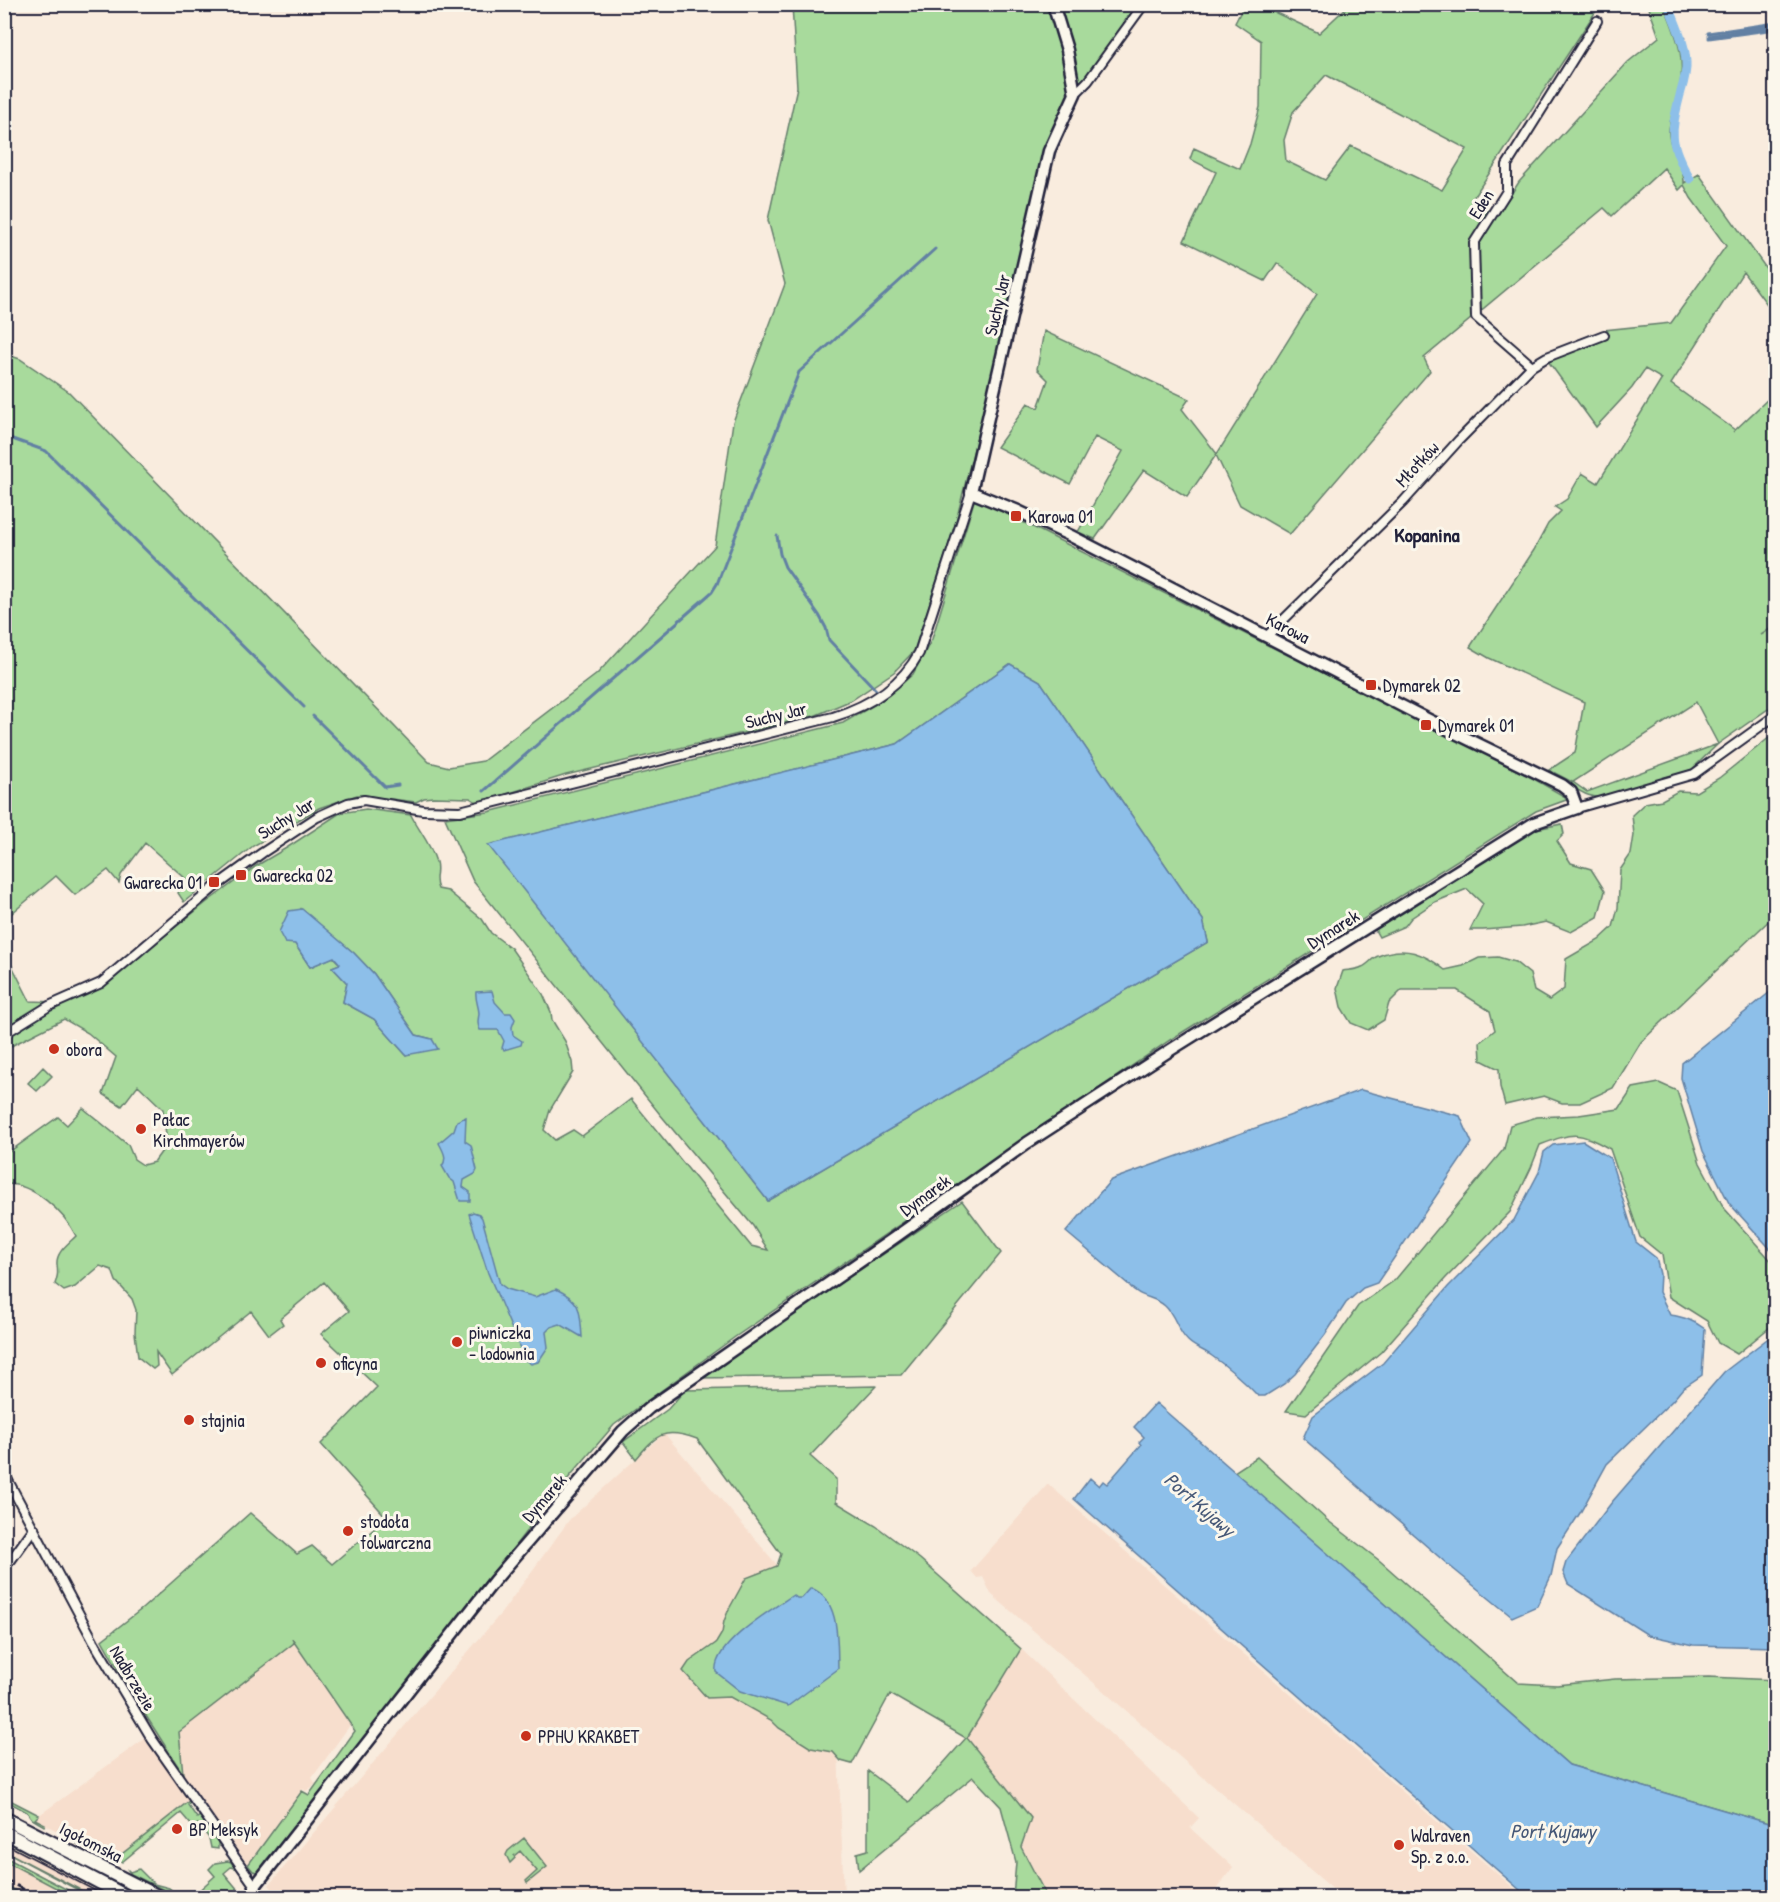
<svg xmlns="http://www.w3.org/2000/svg" width="1780" height="1902" font-family="'Patrick Hand',sans-serif">
	<rect width="100%" height="100%" fill="#f9ecde"/>
	<filter id="ink" filterUnits="userSpaceOnUse"><feTurbulence type="fractalNoise" baseFrequency=".0167" numOctaves="2"/><feDisplacementMap in="SourceGraphic" scale="12" xChannelSelector="R" yChannelSelector="G"/><feConvolveMatrix kernelMatrix="1 2 1 2 8 2 1 2 1" color-interpolation-filters="sRGB"/></filter>
	<g filter="url(#ink)">
		<!-- built -->
		<path fill="#f7decd" d="M664,1433l114,133 55,60 11,271 -563,1 -12,-13 233,-273 68,-93z
			M1048,1484l476,413h-182l-351,-303 -8,-17 -6,1 -6,-7z
			M294,1643l56,82 -38,53 4,6 -10,7 -3,-2 -55,76 -50,-70 -84,65 -80,-41 121,-88 27,41 -3,-40z
			M1021,1649l178,169 -9,10 43,39 -21,28 2,2h-167l-25,-50 9,-29 -64,-80z
			M4,1841l108,56h-18l-89,-46z
			M4,1861l18,9 51,27h-68z"/>
		<!-- green -->
		<path fill="#a8da9c" stroke="#657e6c" stroke-width="1.5" fill-rule="evenodd" d="M792,5h255l15,43 6,39 -3,20 -19,36 -33,149 -58,233 -41,126 -20,21 -42,28 -38,16 -248,59 -88,28 -8,-5 -37,-1 -9,1 -8,4 -59,-7 -38,13 -66,38 -69,56 -6,-9 8,-14 -41,-36 -24,32 -2,8 -11,-13 -33,25 -19,-19 -51,43v-565l15,5 49,33 360,370 20,5 34,-6 114,-87 118,-128 18,-124 52,-138 -17,-64 29,-133z
			M1057,5h84l-52,71 -9,6 -4,-6z
			M1244,5h15l60,28 30,-28h251l-129,196 26,15 22,-34 109,-120 31,-25 -11,-32h16c13,33 23,52 14,89 -3,14 -10,27 -9,41 1,17 16,33 15,48l15,-9 76,107v34l-32,-43 -72,112 64,46 -2,2 35,-33 7,10v216l-14,10 14,-9v78l-57,40 -27,26 -83,27c-16,2 -24,-3 -37,-11l1,-4 -23,-12 26,-17 9,-51 -95,-44 -19,-11 64,-97 14,-26 13,-13 -6,-4 12,-8 15,-26 16,10 64,-104 -17,-10 -13,19 -36,39 -48,-66 51,-22 8,-1 -3,-8 67,-7 55,-77 -35,-48 -7,-13 -5,5 -15,-22 -52,48 -8,-8 -180,150 6,13 -140,163 -50,-29 -24,-50 -29,42 -43,-27 -49,69 -17,-7 45,-81 -28,-14 -25,47 -73,-37 31,-44 10,5 10,-28 -11,-11 7,-38 145,68 -7,10 35,45 100,-160 -40,-31 -12,18 -81,-40 32,-69 -26,-13 4,-11 46,21 10,-25 10,-37 1,-66 -26,-18zM1326,75l141,74 -25,41 -91,-44 -26,34 -39,-19 -2,-21 9,-28zM1696,702l22,42 -131,48 -14,-10z
			M975,498l559,281 35,20 -33,12 -366,229 -435,297 -121,88 -55,64 -255,328 -38,43 1,2c-4,7 -6,12 -14,9l-5,-6 54,-74 7,4 46,-64 -63,-92 2,4 -115,89 4,42 -49,-77 -32,-57 41,-32 107,-95 47,41 15,-8 20,18 55,-46 -66,-74 56,-57 -56,-53 28,-23 -25,-29 -44,37 3,5 -14,11 -18,-24 -79,64 -16,-23 1,14 -4,3 -15,-12 -3,-24 1,-23 -4,-11 -16,-18 -4,-11 -12,-4 -25,21 -11,4 -9,-7c3,-9 3,-11 2,-20 -1,-12 11,-20 19,-28 -12,-24 -43,-53 -71,-52v-29l53,-38 9,8 16,-17 45,37 6,14 9,6 11,-3 13,-18 -4,-35 -25,-24 -16,21 -19,-12 13,-37 -28,-24 -24,-14 -51,26 -8,7v-100l25,49 28,1 19,-3 32,-19 98,-78 49,-36 32,-19 52,-34 26,-4 45,6c8,16 20,29 25,47 3,11 -3,16 2,27l10,2 34,28 9,14 20,15 32,46 8,18 1,8 13,21 7,21 1,10 -23,38 -6,20 11,10 18,-10 9,6 49,-37 120,147 17,4 -15,-24 -94,-113 -186,-232 -28,-63 43,-6 355,-89 40,-23 30,-26 19,-35zM1010,664l30,17 163,239 5,22 -440,259 -279,-356 408,-101zM301,909l53,44 20,21 42,61 16,4 -26,16 -32,-36 -31,-17 4,-19 -15,-16 8,-3 -7,-7 -23,10 -15,-23z
			M1775,733v182l-134,127 -28,46 -33,15h-18l-18,-7 -39,9 -5,-18 -1,-18 -18,-9 -1,-18 15,-12 -5,-19 -33,-21h-55l-13,13 -5,17 -16,10 -17,-7 -10,-16 -4,-19 6,-17c6,-1 14,-1 19,-4 6,-2 10,-9 16,-11 27,-11 46,-3 67,14l18,-4 16,-8 19,-1 17,5 15,12 4,17 15,9 15,-11 2,-30 33,-19 14,-13 5,-19 2,-38 11,-16 3,-19 -2,-20 13,-12 17,-3 16,-9 18,1 23,-14z
			M1562,824l2,10 -7,7 14,22 20,6 14,22 -7,26 -27,15 -25,-10 -24,5 -39,3h-13l13,-26 -16,-15 -32,13 -24,16 -6,8 -26,11 -4,-7 161,-101z
			M43,1067l9,9 -15,15 -9,-8z
			M1659,1083l18,8 23,72 24,45 51,57v58l-38,31 -19,-11 -11,-22 -38,-24 -7,-42 -22,-18 -30,-88c-32,-18 -36,-17 -70,-4l-9,23 -21,44 -65,67 -64,73 -75,62 -20,-3 72,-105 37,-26 109,-131 6,-24 27,-8 42,-2 40,-6 14,-21z
			M962,1201l39,52 -100,122 -201,3z
			M876,1386l-66,70 26,23v23l40,24 44,33 101,90 -54,89 64,80 -10,29 26,50h-34l3,-35 -15,-55 -28,-30 -114,93 -2,-17 11,-3v-79l41,31 57,-64 -76,-44 -38,70 -11,-3 -8,-9 -22,-4 -32,-20 -8,-8 -41,-23 -23,1 -24,-27 6,-9 27,-19 6,-10 2,-12 5,-12 17,-31 31,-12 4,-12 -84,-115c-33,-12 -40,-5 -61,20l-13,-17 45,-33 17,-19z
			M1257,1457l70,63 53,41 138,122 39,2 58,-6 94,-2 66,3v145l-206,-60 -335,-293z
			M4,1797l35,18 -4,4 10,5 -1,2 -12,-7 -5,-7 -22,-12z
			M189,1801l1,2 -2,2 9,13 3,-2 18,26v7l-7,-1 -2,-10 -11,-14 -5,3 -12,-14 -59,49 -2,-2 -5,1 -5,-1 -36,-18 1,-2 39,20z
			M4,1838l112,59h-4l-107,-56z
			M524,1838l23,29 -20,16 -1,-2 11,-10 -17,-20 -6,5 1,2 -5,5 -4,-8 2,-4z
			M5,1851l89,46h-3z
			M5,1857l76,40h-8l-68,-36z
			M228,1861l3,1 4,6 -4,-1 -7,6 20,24 -53,1 -4,-6 9,5 -1,-3 20,-18 -6,-7 6,-6z
			M127,1869l3,3 9,-3 15,15 15,4 5,4h-6l-37,-18z
			M4,1885h1l24,12h-24z"/>
		<!-- water -->
		<path fill="#8dbfe9" stroke="#6280a3" stroke-width="1.5" d="M1010,664l30,17 163,239 5,22 -440,259 -280,-356 409,-101z
			M302,909l52,44 20,21 42,61 16,4 6,10 -32,6 -32,-36 -31,-17 4,-19 -15,-16 8,-3 -6,-7 -24,10 -15,-23 -10,-1 -6,-11 10,-21z
			M1775,988v266l-46,-51 -26,-52 -22,-73 1,-15z
			M492,991l3,11 10,11h6l4,6 -3,8 1,8 9,6 -1,4 -17,5 -2,-2 2,-7 -6,-11h-18c-3,-7 -2,-9 -1,-16 0,-7 -4,-14 -3,-22z
			M1361,1090l99,26 12,27 -95,140 -14,5 -17,15 -21,32 -30,39 -11,10 -19,12h-7c-14,-15 -29,-28 -46,-40 -8,-6 -17,-8 -24,-15 -11,-10 -12,-25 -23,-35 -10,-10 -25,-7 -36,-21l-63,-53 45,-52z
			M466,1117l-1,24 6,4 6,25 -2,4 -11,6 -1,7 7,5v9h-10l-6,-19 -5,-4 -7,-12c6,-8 1,-15 -3,-23l15,-13 3,-9z
			M1583,1141l27,17 26,84 20,16 4,16 -1,18 11,23c15,2 24,6 35,14l-3,46 -19,13 -10,12 -66,64 -27,49 -23,35 -6,28 -14,30 -25,11 -66,-54 -143,-125 10,-22 70,-53 65,-76 66,-67 25,-48 5,-20 9,-7z
			M473,1212l6,2 3,4 18,66 7,5 28,8 21,-8c26,12 24,22 26,48l-22,-13 -9,3 -5,5 2,15 -10,15 -7,2 -6,-4 -37,-87 -19,-59z
			M1775,1333v314l-82,-2 -45,-10 -80,-51 -5,-12 3,-10 46,-60 112,-130z
			M1156,1403l413,362 206,60v72h-247l-454,-398 16,-21 9,8 4,-5 4,3 34,-39 -2,-3 5,-5 -10,-10z
			M811,1588c30,12 26,54 27,81l-50,37 -48,-15 -24,-19c-4,-27 56,-63 77,-77l4,3h5z"/>
		<g fill="none" stroke-linecap="round" stroke-linejoin="round">
			<!-- stream -->
			<path stroke="#6280a3" stroke-width="3" d="M1708,33l68,-10
				M1709,36l67,-10
				M1681,38h4
				M1709,38l67,-9
				M4,436l42,15 258,256
				M777,536l3,18 5,13 34,48 7,13 3,12 47,50
				M313,716l72,71 13,-2
				M484,791l228,-199 5,-8 82,-212 136,-123"/>
			<!-- canal -->
			<path stroke="#8dbfe9" stroke-width="9" d="M1668,4c7,19 17,38 18,58 1,11 -3,23 -6,33 -10,39 -11,48 10,84"/>
			<!-- street casing -->
			<g stroke="#22223b" stroke-width="12">
				<path id="street" d="M1075,94l13,-13 56,-77
					M1532,366l-56,-49 -2,-74 33,-52v-26l90,-144
					M1267,636l136,-134 56,-62 73,-74 15,-9 57,-22
					M1577,808l117,-34 82,-59
					M4,1034l45,-28 52,-23 115,-97 46,-33 55,-36 31,-14 16,-3 59,10 37,1 373,-94c35,-11 68,-31 86,-64l52,-161
					M4,1473l90,169 58,97 103,147
					M4,1564l7,-4 23,-32"/>
			</g>
			<!-- secondary casing -->
			<g stroke="#22223b" stroke-width="15">
				<path id="secondary" d="M256,1898l-1,-12 239,-305 129,-150 26,-23 245,-170 133,-95 145,-94 362,-226 43,-15 -6,-16 -9,-7 -133,-65 -358,-184 -53,-25 -47,-19 78,-341 26,-57 -8,-44 -14,-46"/>
			</g>
			<!-- primary casing -->
			<g stroke="#22223b" stroke-width="16">
				<path id="primary" d="M4,1818l157,80
					M4,1832l125,66"/>
			</g>
			<!-- street -->
			<use href="#street" stroke="#fbf7ec" stroke-width="8"/>
			<!-- secondary -->
			<use href="#secondary" stroke="#fbf7ec" stroke-width="10"/>
			<!-- primary -->
			<use href="#primary" stroke="#fbf7ec" stroke-width="12"/>
			<!-- tram -->
			<path stroke="#22223b" stroke-width="1.5" d="M4,1843l105,55"/>
			<!-- rail -->
			<path stroke="#22223b" stroke-width="3" stroke-dasharray="9 4.5" stroke-linecap="butt" d="M4,1879l36,19"/>
		</g>
	</g>
	<!-- markers -->
	<g fill="#c8321e" stroke="#fbf7ec" stroke-width="2">
		<rect x="1010" y="510" width="12" height="12" rx="3"/>
		<rect x="1365" y="679" width="12" height="12" rx="3"/>
		<rect x="1420" y="719" width="12" height="12" rx="3"/>
		<rect x="235" y="869" width="12" height="12" rx="3"/>
		<rect x="208" y="876" width="12" height="12" rx="3"/>
		<circle cx="54" cy="1049" r="6"/>
		<circle cx="141" cy="1129" r="6"/>
		<circle cx="457" cy="1342" r="6"/>
		<circle cx="321" cy="1363" r="6"/>
		<circle cx="189" cy="1420" r="6"/>
		<circle cx="348" cy="1531" r="6"/>
		<circle cx="526" cy="1736" r="6"/>
		<circle cx="177" cy="1829" r="6"/>
		<circle cx="1399" cy="1845" r="6"/>
	</g>
	<g text-anchor="middle" dominant-baseline="central" stroke-width="6" stroke-linejoin="round" paint-order="stroke">
		<!-- street labels -->
		<g font-size="18" fill="#22223b" stroke="#fbf7ec">
			<text transform="translate(1481 204) rotate(-58)">Eden</text>
			<text transform="translate(997 305) rotate(-77)">Suchy Jar</text>
			<text transform="translate(1417 464) rotate(-47)">Młotków</text>
			<text transform="translate(1288 628) rotate(27)">Karowa</text>
			<text transform="translate(776 715) rotate(-14)">Suchy Jar</text>
			<text transform="translate(286 818) rotate(-32)">Suchy Jar</text>
			<text transform="translate(1333 929) rotate(-32)">Dymarek</text>
			<text transform="translate(925 1195) rotate(-36)">Dymarek</text>
			<text transform="translate(544 1498) rotate(-49)">Dymarek</text>
			<text transform="translate(133 1678) rotate(59)">Nadbrzezie</text>
			<text transform="translate(91 1842) rotate(27)">Igołomska</text>
		</g>
		<!-- poi labels -->
		<g font-size="18" fill="#22223b" stroke="#fbf7ec" text-anchor="start">
			<text x="1028" y="516">Karowa 01</text>
			<text x="1383" y="685">Dymarek 02</text>
			<text x="1438" y="725">Dymarek 01</text>
			<text x="253" y="875">Gwarecka 02</text>
			<text x="202" y="882" text-anchor="end">Gwarecka 01</text>
			<text x="66" y="1049">obora</text>
			<text x="153" y="1119">Pałac<tspan x="153" dy="21">Kirchmayerów</tspan></text>
			<text x="469" y="1332">piwniczka<tspan x="469" dy="21">- lodownia</tspan></text>
			<text x="333" y="1363">oficyna</text>
			<text x="201" y="1420">stajnia</text>
			<text x="360" y="1521">stodoła<tspan x="360" dy="21">folwarczna</tspan></text>
			<text x="538" y="1736">PPHU KRAKBET</text>
			<text x="189" y="1829">BP Meksyk</text>
			<text x="1411" y="1835">Walraven<tspan x="1411" dy="21">Sp. z o.o.</tspan></text>
		</g>
		<!-- neighbourhood labels -->
		<g font-size="20" font-weight="bold" fill="#22223b" stroke="#fbf7ec">
			<text x="1427" y="534">Kopanina</text>
		</g>
		<!-- water labels -->
		<g font-size="20" font-style="italic" fill="#475978" stroke="#fbf7ec">
			<text transform="translate(1200 1504) rotate(41)">Port Kujawy</text>
			<text x="1553" y="1830">Port Kujawy</text>
		</g>
	</g>
	<!-- margin -->
	<rect width="1780" height="1902" fill="none" stroke="#fbf7ec" stroke-width="24"/>
	<rect x="12" y="12" width="1756" height="1878" fill="none" stroke="#22223b" stroke-width="2" filter="url(#ink)"/>
</svg>
